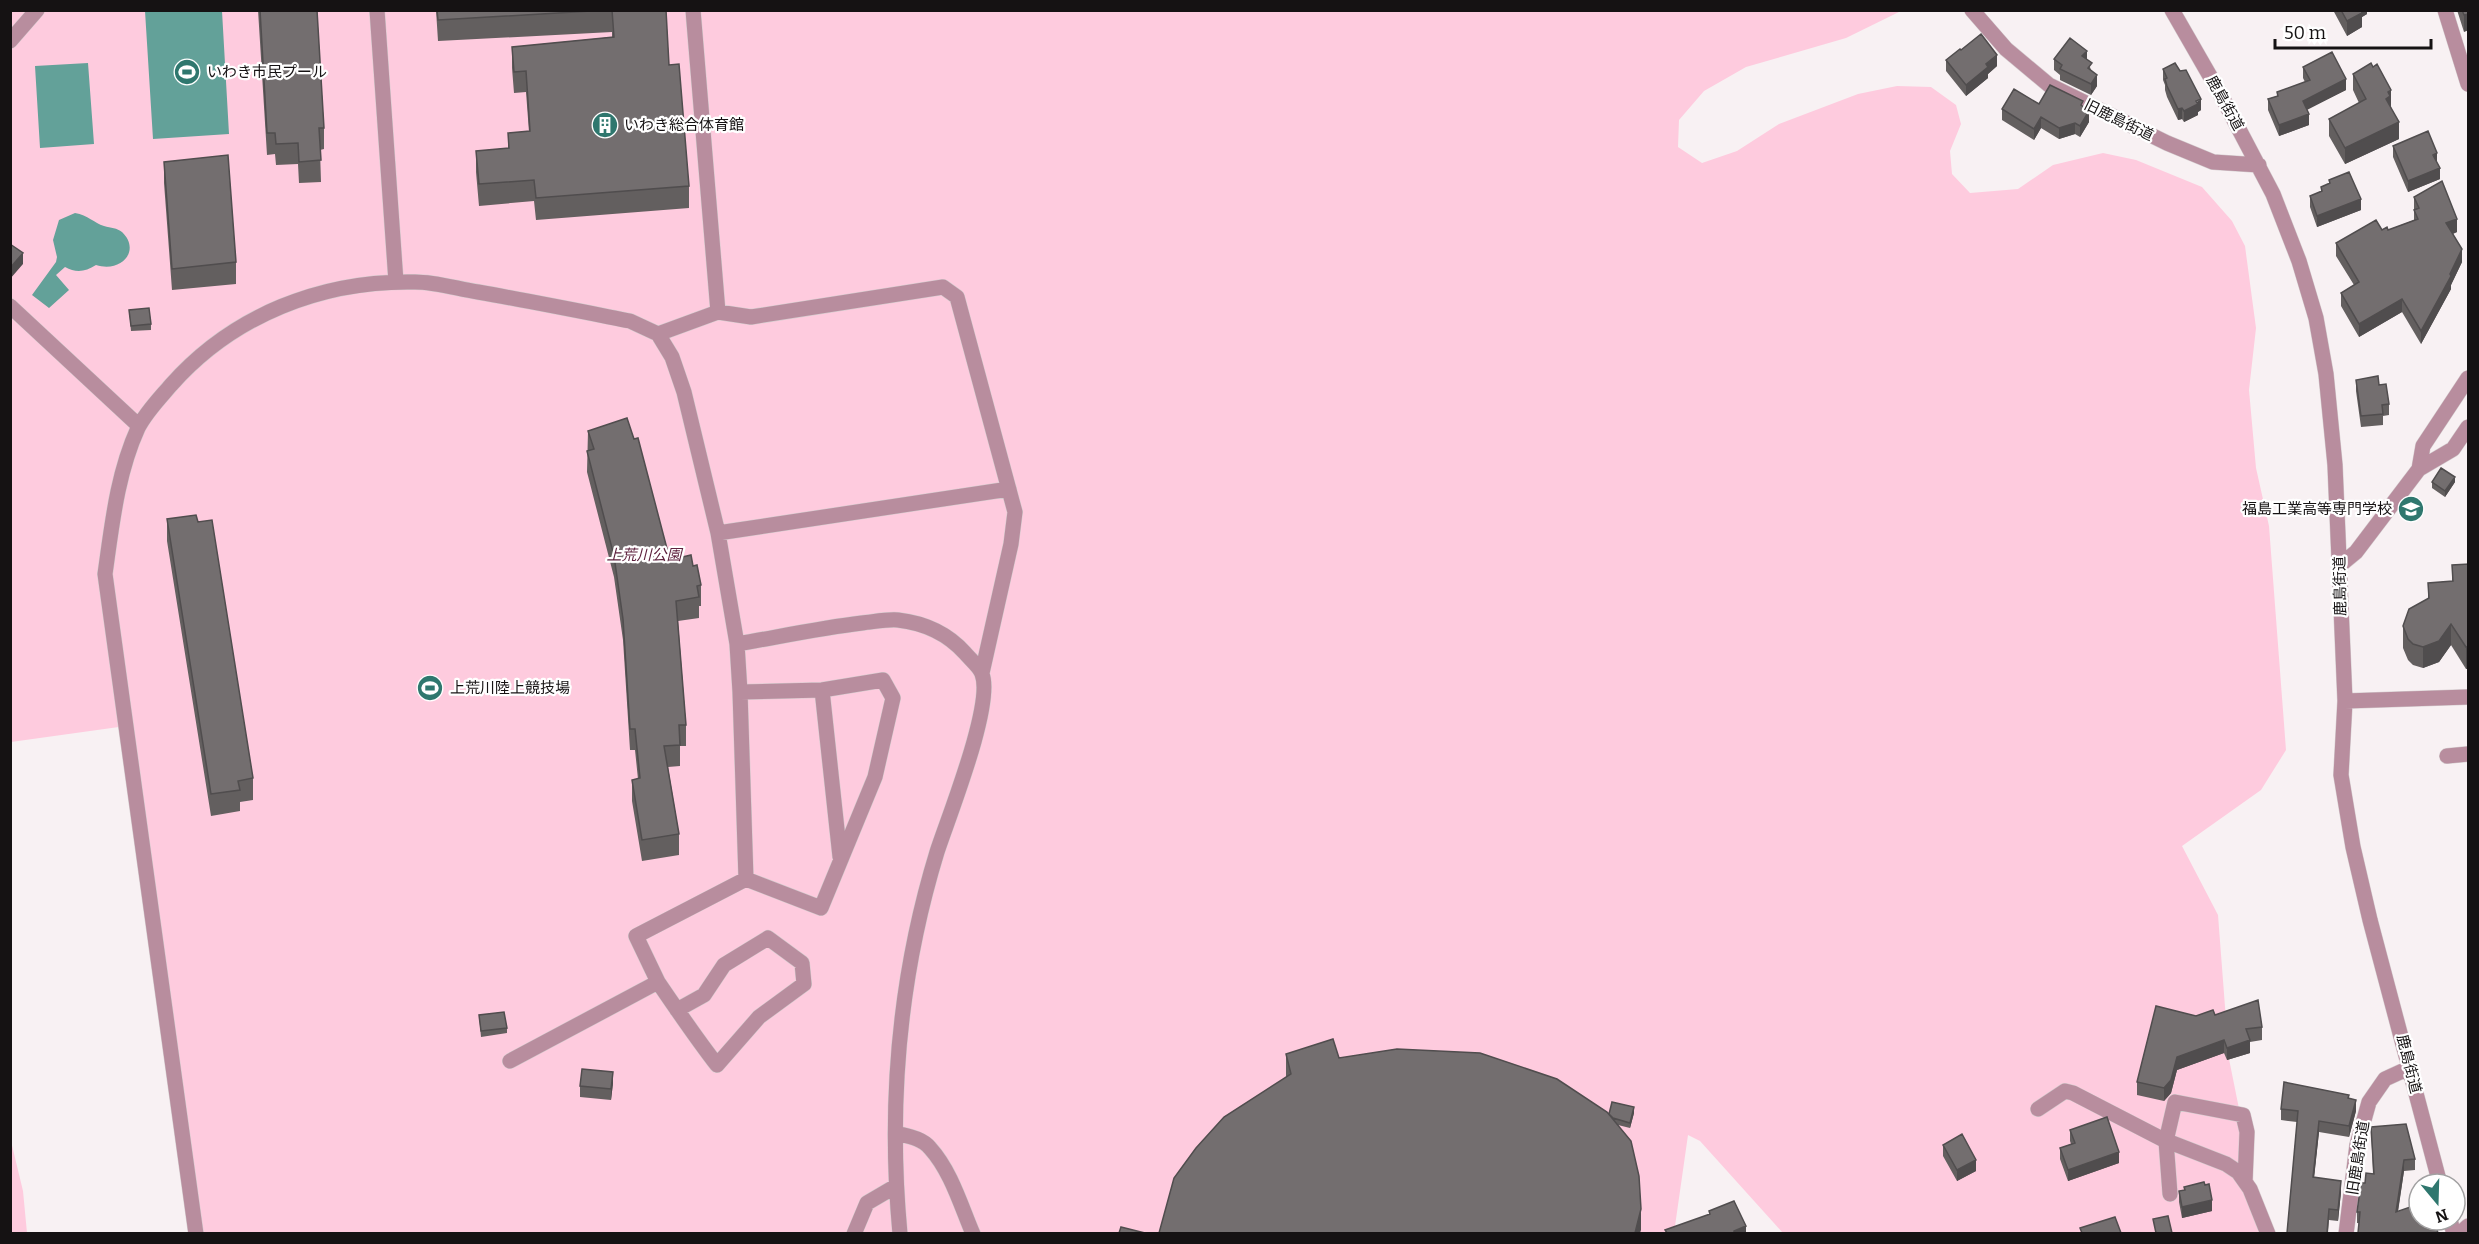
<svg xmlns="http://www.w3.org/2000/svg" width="2479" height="1244" font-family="Bitter,'Noto Sans JP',serif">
	<rect width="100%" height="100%" fill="#f8f1f3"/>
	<!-- green -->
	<path fill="#fecbde" d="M10,11h1891l-55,27 -100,29 -42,24 -25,29 -1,27 24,16 35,-12 42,-27 79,-30 39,-8 34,1 25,18 5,19 -11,27 2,23 18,19 48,-4 35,-24 50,-12 33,7 66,27 30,34 13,25 11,82 -7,62 7,78 13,58 17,224 -25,40 -79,56 36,69 11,144 35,174h-481l-83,-92 -12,-6 -14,98h-1478l-70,-507 -115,16z
		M10,1137l13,54 4,42h-16z"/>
	<!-- water -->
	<path fill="#63a199" d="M145,11h77l7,123 -76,5z
		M88,63l6,81 -54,4 -5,-82z
		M75,213c13,2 19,10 29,13 7,2 13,2 18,6 19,18 0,41 -26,33 -11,7 -20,8 -31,2l-9,8 13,15 -20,18 -17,-13 24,-33 1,-5 -4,-17 6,-20z"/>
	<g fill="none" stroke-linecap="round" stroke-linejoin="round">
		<!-- minor casing -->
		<g stroke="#d4cdcf" stroke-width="16">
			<path id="minor" d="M377,10l19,272
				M693,10l25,302
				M1972,10l34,39 43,36 118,58 46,19 46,3
				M2172,10l50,87 51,97 26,67 17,57 10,56 9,91 10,236 -4,74 12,72 17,73 70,264
				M2445,10l23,74
				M10,41l27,-31
				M10,306l129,120
				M658,334l60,-22 33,5 192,-30 14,10 58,215 -4,32 -29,129
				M2419,469l4,-23 45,-68
				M718,533l291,-44
				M2339,566l17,-14 63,-83 34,-20 15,-22
				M737,644c41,-7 83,-16 125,-21 11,-1 25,-4 36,-3 26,3 50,14 67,33 5,6 15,14 17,21 12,30 -34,144 -45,178 -38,124 -49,253 -37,382
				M822,690l18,167
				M2345,701l123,-4
				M2447,756l21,-2
				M658,982c19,28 38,56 59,83l42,-48 45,-33 -2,-21 -34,-25 -44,27 -20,30 -27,15
				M510,1061l148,-79 -22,-46 110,-57 75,29 54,-131 18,-79 -10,-18 -61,10 -82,2
				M2038,1109l27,-18 8,2 89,46 64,25 12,8 12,17 18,45
				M896,1133c11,3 26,5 34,15 21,23 31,58 43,86
				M2170,1194l-4,-53 9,-39 68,13 4,17 -2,50
				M2450,1220l4,14
				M196,1234l-91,-660c7,-49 12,-100 33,-146 8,-16 22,-30 33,-43 62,-70 151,-105 244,-103 21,0 43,7 63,10 51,9 101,19 152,29l28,13 14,23 12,35 34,141 19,111 3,48 6,187
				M854,1234l13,-31 29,-17
				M2346,1234l11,-89 12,-43 16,-23 24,-11
				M2459,1234l9,-8"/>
		</g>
		<!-- minor -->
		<use href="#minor" stroke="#b88d9e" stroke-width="15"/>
	</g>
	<!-- wall -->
	<path fill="#635f5f" d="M258,10h59l7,118v21l-4,1 1,32 -22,1 -1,-19 -22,1 -1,-11 -8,1z
		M436,10h230l3,55 20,121v22l-153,12 -2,-19 -55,5 -3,-34v-21l32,-3v-15l21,-1 -3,-40 -12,1 -2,-25v-21l100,-10v-5l-174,9z
		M2333,10h34v4l-5,3v10l-15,9z
		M2457,10h12l-5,22z
		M1961,50l36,16 -9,8v4l-22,18 -20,-25v-11z
		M2054,59h33l10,27 -6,9 -31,-15v-5l-6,-5z
		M2303,67l43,23 -39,19 2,16 -30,11 -11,-26v-11l9,-3v-4l28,-10 -2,-4z
		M2163,69l38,41 -3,2v3l-14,7 -2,-3 -4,1 -11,-23 -2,-7v-5l-2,-5z
		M2353,74l38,32v1l8,32 -54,25 -16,-28v-17l30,-16 -6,-13z
		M2039,104l44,3 6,15 -9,15 -5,-3 -16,5 -18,-11 -7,12 -32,-20v-11z
		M2393,146l44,17 3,16 -32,13 -15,-35z
		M164,162l72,100v22l-64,6 -8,-107z
		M2329,180l32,30 -44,17 -7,-20v-11l11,-4v-5l8,-3z
		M2414,197l43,35 -4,2 9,28 -11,23v4l-30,55 -19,-32 -43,25 -18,-31v-13l13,-8 -18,-29v-13l46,-13h6l26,-10z
		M129,310l22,14v6l-20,1z
		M2356,380l23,5 10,19v11l-6,1v9l-22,2 -5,-36z
		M588,431l82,129 23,6 8,19v21h-2v12l-21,3 8,104v21h-6v20l-12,1 11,67v21l-37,6 -10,-60v-21l6,-1 -3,-29h-5l-7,-110 -9,-63 -27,-105z
		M2432,482h23l-10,15 -13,-9z
		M167,519l31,3 55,256v22l-13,2v9l-29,5 -44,-275z
		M2469,564v104l-3,1 -15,-24 -12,17 -16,6 -10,-3 -5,-5 -5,-12v-22l25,-27v-16l24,-2v-16z
		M479,1015l28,13v5l-26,4z
		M2215,1015l47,12v13l-12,2v11l-23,7 -3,-7 -47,17 -6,23 -7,8 -27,-6v-13l59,-66z
		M1286,1054l53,4 270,56 25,-1 -4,15 -12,-3 23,105 -355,-153z
		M613,1083l-2,17 -31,-3v-11z
		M2349,1098l7,13 -7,26 -30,-5 -5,45 27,15 -3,29 -9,-1 -1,13h-41l10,-111 -16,-2v-11z
		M2371,1127l44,32v11l-11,1 -6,41 40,21 -81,-10v-11l8,-29 8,-9z
		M2070,1130l49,33 -51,18 -8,-22v-11l11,-4 -1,-3z
		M1943,1145l33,26 -19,10 -14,-25z
		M2184,1187l28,24 -30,7 -3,-16v-11l5,-1z"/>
	<!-- shaded-wall -->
	<path fill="#504d4e" d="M2358,10h9v4l-5,3v10l-15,9v-15z
		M2469,14v16l-5,2v-17z
		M2087,51v11l-5,-6z
		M1997,55v11l-9,8v4l-22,18v-11l20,-21z
		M2097,75v11l-6,9v-11z
		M2346,79v11l-43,22v-11z
		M2391,90v16l-1,1 -4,-8 2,-7z
		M2201,99v11l-3,2v3l-14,7v-11z
		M2182,108v11l-4,1v-11z
		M2089,111v11l-9,15v-11z
		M2309,114v11l-30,11v-11z
		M2041,117v11l-7,12v-11z
		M2399,122v17l-54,25v-16z
		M2075,123v11l-16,5v-11z
		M2437,153v11l-4,-9z
		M2440,168v11l-32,13v-11z
		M2361,199v11l-44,17v-11z
		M2457,219v13l-11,4v-13z
		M2462,249v13l-11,23v4l-30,55v-13z
		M23,253v11l-13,15v-11z
		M2402,299v13l-43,25v-13z
		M2455,477v5l-10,15v-6z
		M2451,624v21l-12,17 -16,6v-21z
		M2469,646v22l-3,1v-22z
		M2224,1040v13l-47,17 -6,23 -7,8v-13l13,-31z
		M2250,1040v13l-23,7v-12z
		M613,1072v11l-2,17v-11z
		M2356,1100v11l-7,26v-11z
		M1634,1107v6l-4,15v-5z
		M2319,1121v11l-6,56v-11z
		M2119,1152v11l-51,18v-11z
		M1976,1160v11l-19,10v-11z
		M2404,1160v11l-8,52v-11z
		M2341,1181v11l-3,29v-11z
		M2212,1200v11l-30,7v-11z
		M1641,1209v21l-1,3h-5z
		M1746,1226v7h-12v-2z"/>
	<!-- building -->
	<path fill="#736e6f" stroke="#504d4e" stroke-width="1.5" d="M260,10h57l7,118h-5l2,32 -22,2 -1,-19 -22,1 -1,-11h-8z
		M437,10h171l-170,10z
		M612,10h54l3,55 10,-1 10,122 -153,12 -2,-18 -55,4 -3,-33 33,-3 -1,-15 22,-2 -4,-60 -12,1 -2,-25 102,-10z
		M2341,10h20l1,3 -15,8z
		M2462,10h7v4l-5,1z
		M1981,34l16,21 -11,9 2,3 -22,18 -20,-25 14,-11 1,1z
		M2070,38l17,13 -5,5 10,7 -4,5 9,7 -6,9 -31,-15 2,-4 -8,-6z
		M2332,52l14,27 -43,22 6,13 -30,11 -11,-26 10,-3 -1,-4 33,-12 -7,-13z
		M2175,63l5,8 6,-1 15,29 -5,2 2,3 -14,7 -2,-3 -4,1 -11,-23 -2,-7 2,-1 -4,-9z
		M2371,63l2,4 4,-3 14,26 -3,2 2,4 -4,3 13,23 -54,26 -16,-29 37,-20 -13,-25z
		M2050,85l33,16 -2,4 8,6 -9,15 -5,-3 -16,5 -18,-11 -7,12 -32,-20 12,-20 25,15z
		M2428,131l9,22 -4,2 7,13 -32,13 -15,-35z
		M228,155l8,107 -64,7 -8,-107z
		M2349,172l12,27 -44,17 -7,-20 12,-5 -1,-4 9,-4 -1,-3z
		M2442,181l15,38 -11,4 16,26 -12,25 1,2 -30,55 -19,-32 -43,25 -18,-31 18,-11 -23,-39 40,-23 6,10 5,-3 1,3 30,-11 -4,-9 5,-2 -5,-11z
		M10,244l13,9 -13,15z
		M149,308l2,16 -20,2 -2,-16z
		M2378,376l1,9 7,-1 3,20 -7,1 1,9 -22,2 -5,-36z
		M627,418l7,21 4,-1 32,122 21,-5 2,11 4,-1 4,20 -4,1 2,11 -23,4 10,124h-7l1,20 -16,1 15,88 -37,6 -10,-60 8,-2 -5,-49h-5l-7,-110 -9,-63 -27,-105 7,-2 -6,-18z
		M2441,468l14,9 -10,14 -13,-9z
		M196,515l2,7 14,-2 41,258 -15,3 2,9 -29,4 -44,-275z
		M2469,564v82l-3,1 -15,-23 -12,17 -16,6 -10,-3 -5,-5 -5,-13 6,-17 20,-11 -1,-15 25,-2 -1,-16z
		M2258,1000l4,27 -16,2 4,11 -23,8 -3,-8 -47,17 -6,23 -7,8 -27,-6 19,-76 40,10 17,-6 2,5z
		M504,1012l3,16 -26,3 -2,-16z
		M1333,1039l6,19 58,-9 83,4 77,26 50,33 24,29 8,35 2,33 -6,24h-476l15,-55 22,-30 28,-31 67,-43 -5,-20z
		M582,1069l31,3 -2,17 -31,-3z
		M2284,1082l65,13 -1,3 8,2 -7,26 -30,-5 -6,56 28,4 -3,29 -9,-1 -2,24h-40l11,-122 -17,-2z
		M1612,1102l22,5 -4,16 -17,-5 -4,-4z
		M2107,1117l12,35 -51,18 -8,-22 15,-5 -5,-13z
		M2406,1124l9,35 -11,1 -8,52 23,-8v16h15l4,13h-80l2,-21h-3l4,-29h4l1,-10 8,1 -3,-47z
		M1962,1134l14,26 -19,10 -14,-25z
		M2204,1182l1,3 4,-1 3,16 -30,7 -3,-16 6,-1 -1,-3z
		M1734,1201l12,25 -12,5v2h-67l-2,-3 45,-16 -1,-3z
		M2168,1216l4,17h-16l-3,-14z
		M2115,1217l6,16h-39l-2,-5z
		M1121,1227l24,6h-26z"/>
	<!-- icons -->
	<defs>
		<g id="stadium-disc" transform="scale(1.35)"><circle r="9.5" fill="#2f776e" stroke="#fff"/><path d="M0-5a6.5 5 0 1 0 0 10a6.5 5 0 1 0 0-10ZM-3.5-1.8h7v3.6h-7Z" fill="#fff"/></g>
		<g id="building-disc" transform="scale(1.35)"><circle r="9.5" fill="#2f776e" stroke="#fff"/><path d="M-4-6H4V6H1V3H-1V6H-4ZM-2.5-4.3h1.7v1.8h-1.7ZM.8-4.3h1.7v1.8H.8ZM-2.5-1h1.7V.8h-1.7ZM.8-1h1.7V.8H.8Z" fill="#fff"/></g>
		<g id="university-disc" transform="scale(1.35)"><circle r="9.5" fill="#2f776e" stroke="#fff"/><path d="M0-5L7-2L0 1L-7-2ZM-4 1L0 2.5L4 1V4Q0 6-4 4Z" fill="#fff"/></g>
	</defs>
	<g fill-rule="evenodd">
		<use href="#stadium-disc" x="187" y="72"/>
		<use href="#building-disc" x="605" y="125"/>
		<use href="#university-disc" x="2411" y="509"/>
		<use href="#stadium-disc" x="430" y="688"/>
	</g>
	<g text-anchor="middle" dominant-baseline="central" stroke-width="4.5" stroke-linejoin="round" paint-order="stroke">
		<!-- poi labels -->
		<g font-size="15" fill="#151213" stroke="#fff" text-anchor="start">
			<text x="207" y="72">いわき市民プール</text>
			<text x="624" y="125">いわき総合体育館</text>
			<text x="2392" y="509" text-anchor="end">福島工業高等専門学校</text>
			<text x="450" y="688">上荒川陸上競技場</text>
		</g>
		<!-- street labels -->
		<g font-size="15" fill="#151213" stroke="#fff">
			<text transform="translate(2225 103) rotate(61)">鹿島街道</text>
			<text transform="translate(2119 120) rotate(26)">旧鹿島街道</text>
			<text transform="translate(2340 586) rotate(-91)">鹿島街道</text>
			<text transform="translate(2409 1064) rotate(76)">鹿島街道</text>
			<text transform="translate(2358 1158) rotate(-81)">旧鹿島街道</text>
		</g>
		<!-- park labels -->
		<g font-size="15" font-style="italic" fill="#5e213e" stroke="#fff">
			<text x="644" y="555">上荒川公園</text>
		</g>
	</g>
	<!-- border -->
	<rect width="2479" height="1244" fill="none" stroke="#151213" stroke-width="24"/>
	<!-- north arrow -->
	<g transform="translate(2437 1202) rotate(161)"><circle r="28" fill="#ffffff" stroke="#a1a0a1" stroke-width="1.5"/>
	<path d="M0-4.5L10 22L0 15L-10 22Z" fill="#2f776e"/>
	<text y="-9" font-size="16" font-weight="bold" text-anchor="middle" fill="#151213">N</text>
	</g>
	<!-- scale -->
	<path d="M2275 39v9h156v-9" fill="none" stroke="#151213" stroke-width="3"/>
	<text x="2284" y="39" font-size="18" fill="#151213" stroke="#ffffff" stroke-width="4.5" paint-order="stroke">50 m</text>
</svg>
